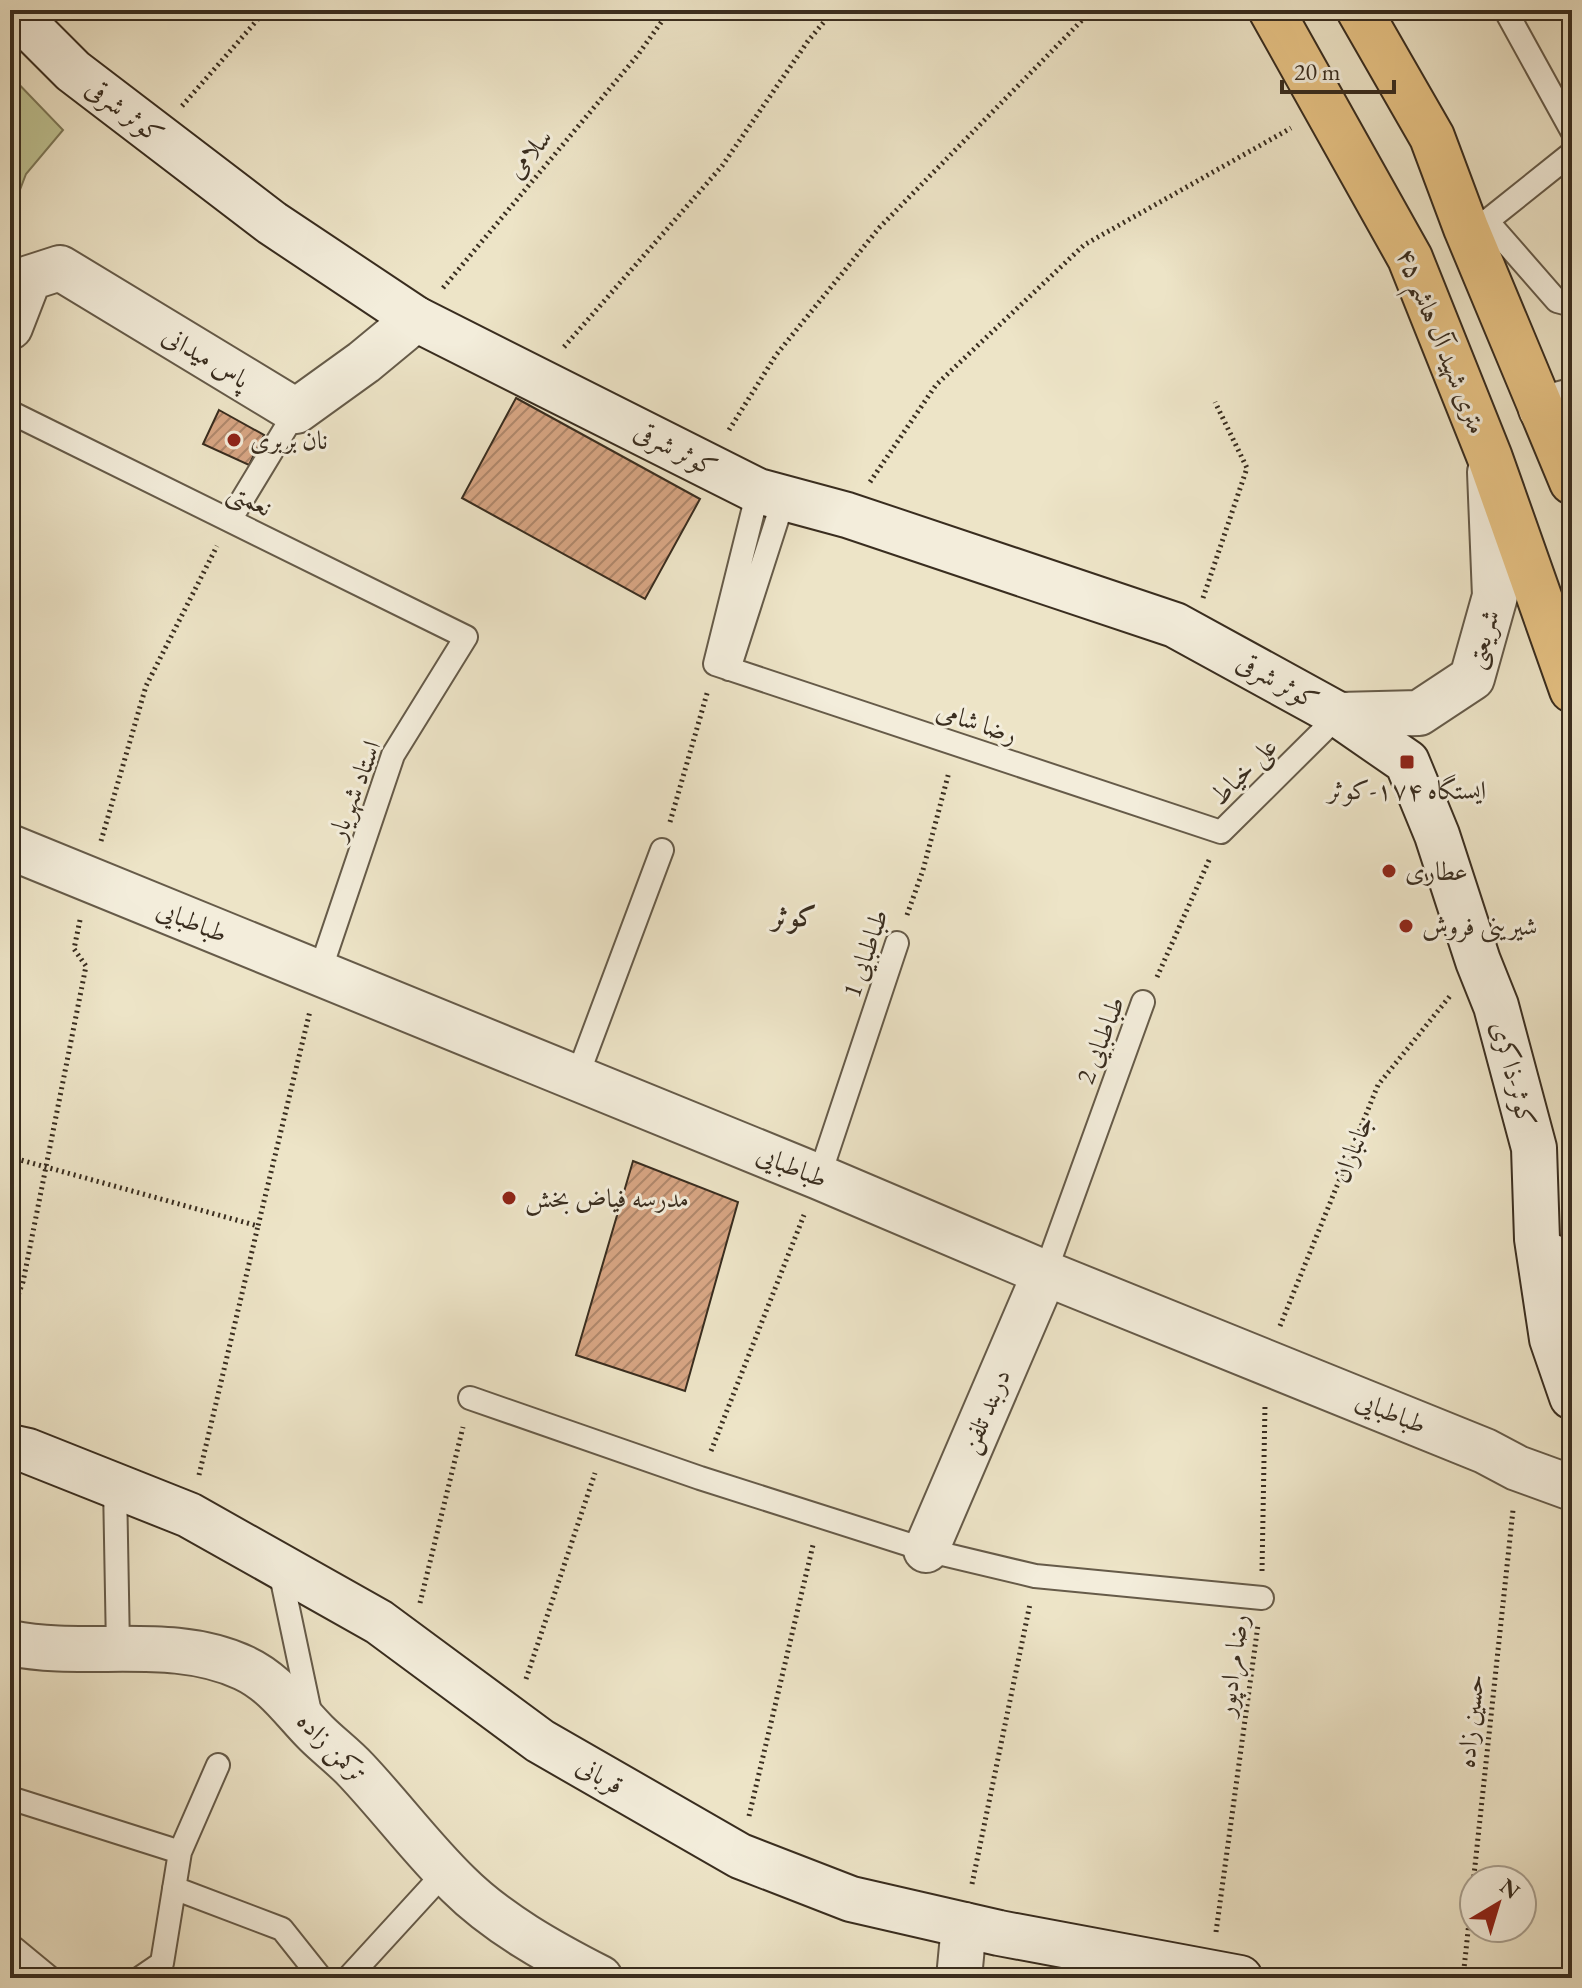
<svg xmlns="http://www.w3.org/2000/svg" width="1582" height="1988" font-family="'EB Garamond',Amiri,serif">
	<defs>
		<pattern id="building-hatch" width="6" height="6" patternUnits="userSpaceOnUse" patternTransform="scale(2)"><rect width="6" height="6" fill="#d7a583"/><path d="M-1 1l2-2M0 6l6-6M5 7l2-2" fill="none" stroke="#af876b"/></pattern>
	</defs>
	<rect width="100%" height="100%" fill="#ede4c7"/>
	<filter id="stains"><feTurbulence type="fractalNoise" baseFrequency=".0025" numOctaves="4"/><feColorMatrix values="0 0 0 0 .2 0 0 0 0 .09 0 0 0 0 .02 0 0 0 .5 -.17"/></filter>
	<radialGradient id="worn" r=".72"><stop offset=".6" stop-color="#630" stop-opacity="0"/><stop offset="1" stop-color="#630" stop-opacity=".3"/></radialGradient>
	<!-- green -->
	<path fill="#bec292" stroke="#7c7858" stroke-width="2" d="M10,75l53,55 -37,44 -16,42z"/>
	<!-- building -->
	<path fill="url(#building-hatch)" stroke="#392d1f" stroke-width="2" d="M516,398l184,101 -55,100 -183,-101z
		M219,410l45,25 -15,30 -46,-21z
		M633,1161l105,41 -53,189 -109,-36z"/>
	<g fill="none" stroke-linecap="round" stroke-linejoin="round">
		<!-- lane casing -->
		<g stroke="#665b49" stroke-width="26">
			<path id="lane" d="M1508,15l64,116
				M1487,221l70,80 15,4
				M1466,228l21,-7 85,-68
				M10,412l456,225 -73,118 -74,219
				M758,491l-43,173 506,168 118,-117
				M230,520l66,-109
				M729,669l55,-171
				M577,1077l85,-227
				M819,1177l78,-234
				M1537,1239l35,14
				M1045,1273l98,-271
				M470,1398l230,80 226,72 109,26 227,22
				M115,1485l3,163
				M279,1566l32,151
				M10,1798l170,54
				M174,1888l108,41 39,49
				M10,1945l40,33
				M140,1978l22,-15 18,-111 38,-87
				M348,1978l98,-107"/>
		</g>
		<!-- street casing -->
		<g stroke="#665b49" stroke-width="48">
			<path id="street" d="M10,327l19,-49 31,-10 236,143 68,-49 52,-43
				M1541,409l31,-8
				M1339,715l80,-2 53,-35 23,-82 -5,-124
				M10,847l809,330 226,96 440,178 32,17 55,20
				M926,1550l119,-277
				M10,1643c77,16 161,-9 234,25 32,15 49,42 72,65 13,13 28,24 40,37 35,37 66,79 102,114 39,39 93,69 142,94
				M959,1978l5,-53"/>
		</g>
		<!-- secondary casing -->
		<g stroke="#392d1f" stroke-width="48">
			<path id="secondary" d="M12,10l61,61 199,152 144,96 342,172 89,24 328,110 164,90 68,47 30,73 41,126 18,45 38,142 3,91 15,100 20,58
				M10,1447l18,4 161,64 190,107 161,119 200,115 111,43 148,34 241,45"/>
		</g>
		<!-- primary casing -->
		<g stroke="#392d1f" stroke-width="48">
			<path id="primary" d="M1271,10l139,248 80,200 82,232
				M1359,10l73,127 34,91 106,254"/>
		</g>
		<!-- path -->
		<path stroke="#392d1f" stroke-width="5" stroke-dasharray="2 4" stroke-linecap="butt" d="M182,106l84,-96
			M443,288l194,-232 33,-46
			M564,347l158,-181 86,-125 26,-31
			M729,430l47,-75 103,-127 213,-218
			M870,482l66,-97 148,-140 207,-117
			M1203,598l44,-130 -32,-66
			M670,822l38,-132
			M101,841l45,-155 71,-140
			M907,915l16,-45 26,-98
			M1157,977l53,-119
			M10,1157l248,69 52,-215
			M10,1317l13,-35 63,-316 -12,-17 6,-29
			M1280,1326l98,-241 72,-89
			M711,1451l93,-236
			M199,1475l59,-249
			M1262,1571l3,-166
			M420,1603l43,-176
			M526,1679l69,-206
			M749,1816l64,-271
			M972,1884l58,-280
			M1216,1932l42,-307
			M1463,1978l50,-468"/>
		<!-- lane -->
		<use href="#lane" stroke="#f3eddb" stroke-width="22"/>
		<!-- street -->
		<use href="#street" stroke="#f3eddb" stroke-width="44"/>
		<!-- secondary -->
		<use href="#secondary" stroke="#f3eddb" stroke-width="44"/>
		<!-- primary -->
		<use href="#primary" stroke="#e6c284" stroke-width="44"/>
	</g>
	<!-- markers -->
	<g fill="#8f2418" stroke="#f3eddb" stroke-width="3">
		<circle cx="234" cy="440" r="8"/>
		<rect x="1399" y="754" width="16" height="16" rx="4"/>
		<circle cx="1389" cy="871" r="8"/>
		<circle cx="1406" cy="926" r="8"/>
		<circle cx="509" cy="1198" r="8"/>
	</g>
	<g text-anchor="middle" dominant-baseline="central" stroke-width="6" stroke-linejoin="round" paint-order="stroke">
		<!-- street labels -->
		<g font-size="26" fill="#392d1f" stroke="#f3eddb">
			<text transform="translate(125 111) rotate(37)">کوثر شرقی</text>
			<text transform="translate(529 153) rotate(-50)">سلامی</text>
			<text transform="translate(1442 341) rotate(68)">۴۵ متری شهید آل هاشم</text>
			<text transform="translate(206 357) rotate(31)">پاس میدانی</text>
			<text transform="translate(676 449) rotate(27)">کوثر شرقی</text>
			<text transform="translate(250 499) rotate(26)">نعمتی</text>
			<text transform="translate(1482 639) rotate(-73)">شریعتی</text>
			<text transform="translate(1278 681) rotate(29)">کوثر شرقی</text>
			<text transform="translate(977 722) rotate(18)">رضا شامی</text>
			<text transform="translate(1243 771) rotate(-45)">علی خیاط</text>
			<text transform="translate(354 790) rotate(-69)">استاد شهریار</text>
			<text transform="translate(192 921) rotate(22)">طباطبایی</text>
			<text transform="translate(865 953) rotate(-71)">طباطبایی 1</text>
			<text transform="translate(1100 1040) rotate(-69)">طباطبایی 2</text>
			<text transform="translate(1514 1074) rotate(75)">کوثر-ذاکری</text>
			<text transform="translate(1352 1149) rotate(-68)">جانبازان</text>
			<text transform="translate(792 1166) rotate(22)">طباطبایی</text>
			<text transform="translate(985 1411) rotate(-67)">دربند تلفن</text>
			<text transform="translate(1391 1412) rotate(22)">طباطبایی</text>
			<text transform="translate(1232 1665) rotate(-82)">رضا مرادپور</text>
			<text transform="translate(1470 1721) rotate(-84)">حسین زاده</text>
			<text transform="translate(332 1747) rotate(46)">ترکمن زاده</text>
			<text transform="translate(600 1775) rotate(30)">قربانی</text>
		</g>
		<!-- poi labels -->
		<g font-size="26" fill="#392d1f" stroke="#f3eddb" text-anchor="start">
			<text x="250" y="440">نان بربری</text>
			<text x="1407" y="790" text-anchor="middle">ایستگاه ۱۷۴-کوثر</text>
			<text x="1405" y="871">عطاری</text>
			<text x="1422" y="926">شیرینی فروش</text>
			<text x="525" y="1198">مدرسه فیاض بخش</text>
		</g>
		<!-- neighbourhood labels -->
		<g font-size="28" font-weight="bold" fill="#392d1f" stroke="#f3eddb">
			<text x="794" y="916">کوثر</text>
		</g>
	</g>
	<!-- margin -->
	<rect width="1582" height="1988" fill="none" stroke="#ede4c7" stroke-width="40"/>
	<rect x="12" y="12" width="1558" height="1964" fill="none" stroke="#392d1f" stroke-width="4"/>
	<rect x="20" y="20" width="1542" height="1948" fill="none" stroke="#392d1f" stroke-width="2"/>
	<!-- north arrow -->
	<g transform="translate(1498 1904) rotate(38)"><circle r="38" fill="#f3eddb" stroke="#a9a090" stroke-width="2"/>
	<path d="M0-6L14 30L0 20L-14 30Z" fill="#8f2418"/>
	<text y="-12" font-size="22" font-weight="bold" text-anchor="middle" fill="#392d1f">N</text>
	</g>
	<!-- scale -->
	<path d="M1282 80v12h112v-12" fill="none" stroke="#392d1f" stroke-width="4"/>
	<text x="1294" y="80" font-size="24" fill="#392d1f" stroke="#f3eddb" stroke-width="6" paint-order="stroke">20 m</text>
	<rect width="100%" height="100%" filter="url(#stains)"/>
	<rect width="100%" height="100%" fill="url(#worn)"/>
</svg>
